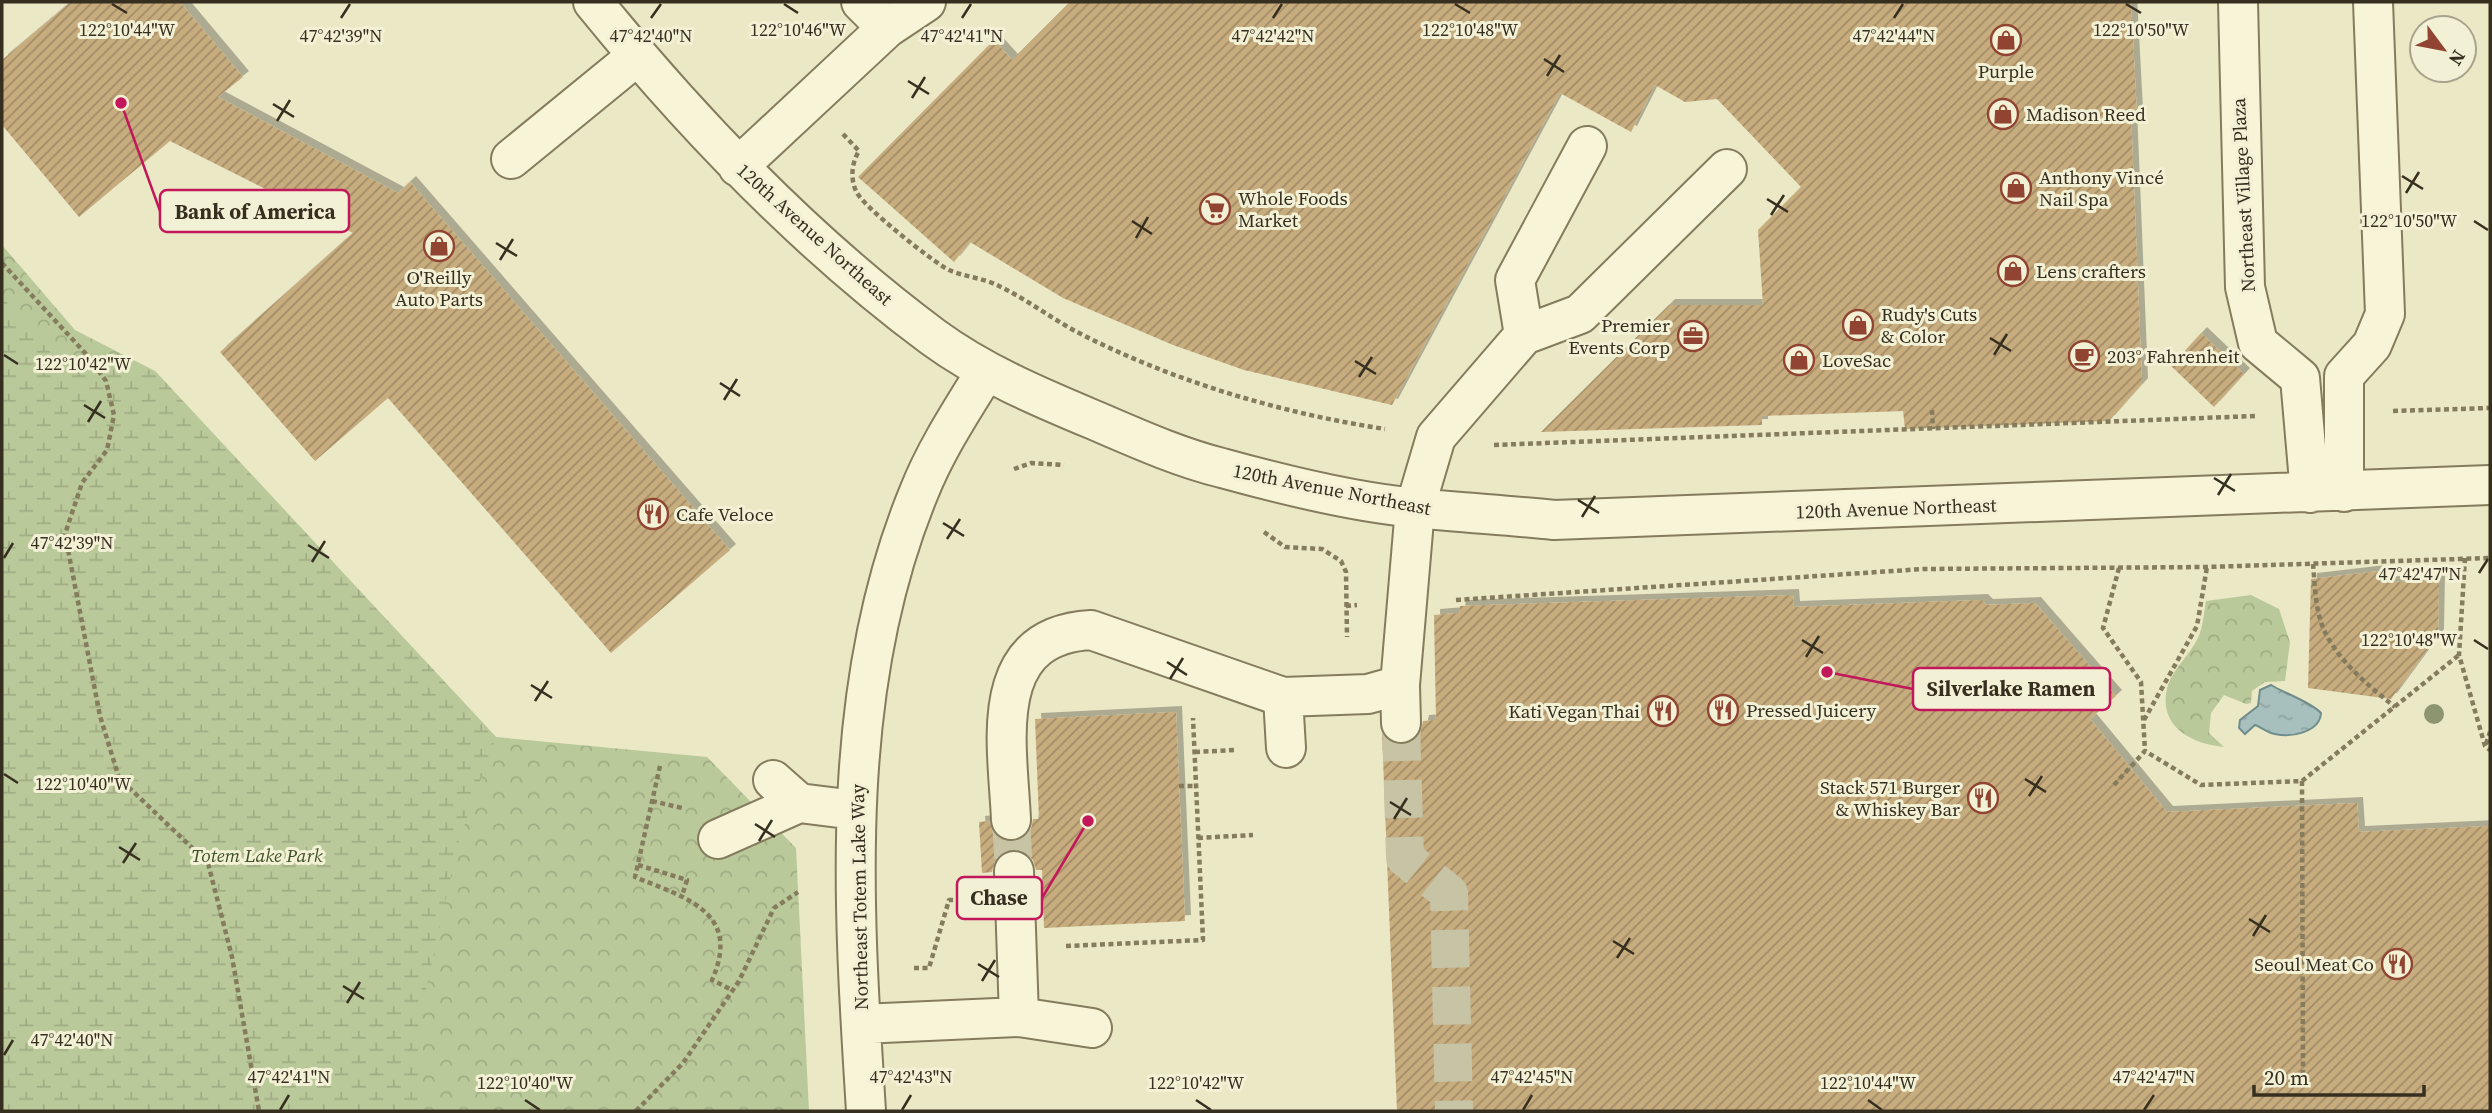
<svg xmlns="http://www.w3.org/2000/svg" width="2492" height="1113" font-family="'Source Serif 4',serif">
	<defs>
		<pattern id="forest-crowns" width="20" height="18" patternUnits="userSpaceOnUse" patternTransform="scale(1.75)"><rect width="20" height="18" fill="#bac99a"/><path d="M2 6a3 3 0 1 1 6 0M12 15a3 3 0 1 1 6 0" fill="none" stroke="#a0ad84"/></pattern>
		<pattern id="wetland-marsh" width="20" height="14" patternUnits="userSpaceOnUse" patternTransform="scale(1.75)"><rect width="20" height="14" fill="#bac99a"/><path d="M1 5h8M5 5V1M11 12h8M15 12V8" fill="none" stroke="#a0ad84"/></pattern>
		<pattern id="water-ripples" width="26" height="14" patternUnits="userSpaceOnUse" patternTransform="scale(1.75)"><rect width="26" height="14" fill="#a7bfbd"/><path d="M2 4q2-2 4 0t4 0M15 11q2-2 4 0t4 0" fill="none" stroke="#90a4a2"/></pattern>
		<pattern id="building-hatch" width="6" height="6" patternUnits="userSpaceOnUse" patternTransform="scale(1.75)"><rect width="6" height="6" fill="#c7ac7e"/><path d="M-1 1l2-2M0 6l6-6M5 7l2-2" fill="none" stroke="#a28c67"/></pattern>
		<filter id="shadow"><feDropShadow dx="6" dy="-6" stdDeviation="0" flood-color="#0004"/></filter>
	</defs>
	<rect width="100%" height="100%" fill="#ebe8c6"/>
	<!-- forest -->
	<path fill="url(#forest-crowns)" d="M2,245l73,85 80,41 341,366 211,20 89,91 13,263h-807z
		M2251,595l28,14 11,33 -5,39 -20,1 -13,9 -1,12 -5,1 -22,-9 -13,18 -2,20 15,14c-34,-3 -68,-22 -56,-62 6,-17 22,-31 30,-47 5,-11 6,-25 8,-37z"/>
	<!-- wetland -->
	<path fill="url(#wetland-marsh)" d="M2,297l57,65 28,-7 68,16 341,366 -37,103 -40,181 -2,90h-415z"/>
	<!-- water -->
	<path fill="url(#water-ripples)" stroke="#6e8d8c" stroke-width="2" d="M2271,685c13,8 40,17 50,28 -1,19 -30,25 -46,21 -7,-1 -14,-7 -20,-9l-10,9 -6,-6 1,-8 18,-14 2,-16z"/>
	<!-- building -->
	<path fill="url(#building-hatch)" filter="url(#shadow)" d="M71,2h109l63,75 -25,20 180,96 12,-11 320,368 -119,103 -223,-255 -73,63 -95,-109 133,-119 -183,-92 -91,76 -77,-92v-65z
		M1070,2h1061l6,113h-6l11,269 -33,37 -204,8 -2,-18 -141,5v9l-221,7 128,-127h94l-5,-75 43,-43 -84,-88 -32,3 -30,-17 -24,47 -71,-39 -168,312 -148,-35 -71,-25 -110,-47 -93,-56 -16,20 -96,-85 136,-137 18,20z
		M2201,333l43,41 -30,33 -43,-41z
		M2380,571v12l59,-4 -1,56 -47,64 -83,-11 3,-109z
		M1793,595l1,12 188,-7 5,5 48,-2 81,93 -26,23 77,93 190,-9 2,29 131,-6v285h-1093l-15,-378 8,9 12,3 10,-3 8,-8 3,-13 13,-1 -2,-105 25,-2 1,-7z
		M1176,712l9,209 -141,7 -2,-58h-6l-3,-10 -8,-8 -12,-3 -11,4 -7,7 -3,12 -10,1 -3,-51 10,-1 4,12 9,7 10,2 12,-4 7,-9 2,-10h6l-4,-100z"/>
	<g fill="none" stroke-linecap="round" stroke-linejoin="round">
		<!-- minor-tunnel -->
		<path stroke="#c7c3a5" stroke-width="38" stroke-dasharray="38 19" stroke-linecap="butt" d="M1401,723l4,135 44,35 5,218
			M1011,820l3,51"/>
		<!-- minor casing -->
		<g stroke="#857b5d" stroke-width="42">
			<path id="minor" d="M593,2c100,123 212,240 340,335 49,36 106,60 161,83 42,18 84,37 128,48 58,16 136,35 195,40 46,5 91,7 137,12l936,-35
				M861,2l26,26
				M2238,2l7,285 13,56 42,35 10,115
				M511,159l126,-103
				M738,167l149,-139 39,-26
				M1524,335l-9,-55 72,-134
				M2344,492v-116l28,-31 13,-31 -12,-312
				M1400,685l1,38
				M1283,697l3,51
				M773,780l26,23 56,7
				M1011,820c-3,-74 -27,-184 80,-190l192,67 85,-3 32,-9 15,-177 21,-71 88,-102 56,-21 147,-145
				M718,839l81,-36
				M1014,871l5,146
				M861,1024l158,-7 73,11
				M866,1111c-13,-206 -28,-423 53,-619 17,-43 43,-82 67,-121"/>
		</g>
		<!-- path -->
		<path stroke="#857b5d" stroke-width="4.5" stroke-dasharray="5 3.5" stroke-linecap="butt" d="M843,134l16,17c-7,11 -9,27 -3,40 6,15 77,71 93,79 16,7 35,8 50,16 27,13 52,32 78,46 95,49 203,81 308,97
			M2,263l85,92 19,26 8,34 -7,35 -25,33 -17,51 35,182 19,62 89,85 24,94 27,154
			M1932,410l1,19
			M2393,411l97,-3
			M1494,445l761,-29
			M1014,469l17,-6 33,2
			M1264,532l21,15 37,2 19,12 5,11 1,65
			M2465,558l-6,97 26,91 5,4
			M2313,564c2,21 2,46 11,66 14,31 45,56 71,77
			M2119,568l-16,60 38,54 4,69
			M1456,600l467,-31 284,-2 283,-9
			M1346,606l11,-1
			M2144,720l53,-94 10,-59
			M2486,744l4,-12
			M1195,752l41,-2
			M660,766l-25,111c51,21 107,35 77,103l20,10
			M2302,781l1,292
			M2114,785l31,-34 56,34 101,-4 157,-126
			M1179,786h17
			M652,801l30,7
			M1198,838l55,-3
			M638,865l49,15 -5,16
			M1066,946l137,-6 -10,-222
			M914,968h15l20,-68h16
			M636,1111l47,-48 56,-82 35,-73 24,-16"/>
		<!-- minor -->
		<use href="#minor" stroke="#f7f4d8" stroke-width="38"/>
	</g>
	<!-- trees -->
	<circle fill="#8c956f" cx="2434" cy="714" r="10"/>
	<!-- ticks -->
	<path fill="none" stroke="#362f20" stroke-width="2.5" d="M112,4l15,9M784,4l14,9M1455,4l15,9M2126,4l15,9M341,18l9,-14M651,18l10,-14M962,18l9,-14M1273,18l9,-14M1894,18l9,-14M1544,59l20,13M1547,76l13,-21M908,81l21,13M912,98l13,-21M273,104l21,13M277,121l13,-21M2402,176l21,13M2406,193l13,-21M1767,199l21,13M1771,215l13,-20M1132,221l20,13M2474,221l14,9M1136,238l12,-21M496,243l21,13M500,260l13,-21M1990,338l21,13M4,355l14,9M1994,355l13,-21M1355,361l21,13M1359,377l13,-20M720,383l20,13M724,400l13,-21M84,405l21,13M88,422l13,-21M2214,478l21,13M2218,495l13,-21M1578,500l21,13M1582,517l13,-21M943,523l21,13M947,539l13,-20M308,545l21,13M4,558l9,-15M312,562l13,-21M2479,573l9,-14M1802,640l21,13M2474,640l14,9M1806,657l13,-21M1167,662l20,13M1170,679l13,-21M531,685l21,13M535,701l13,-20M4,774l14,9M2025,779l21,13M2029,796l13,-20M1390,802l21,13M1394,819l13,-21M755,824l20,13M759,841l13,-21M119,847l21,13M123,863l13,-20M2249,919l21,13M2253,936l13,-21M1613,941l21,13M1617,958l13,-20M978,964l21,13M982,981l13,-21M343,986l21,13M347,1003l13,-21M4,1055l9,-15M525,1100l15,10M1196,1100l15,10M1868,1100l14,10M280,1110l9,-15M902,1110l9,-15M1523,1110l9,-15M2144,1110l10,-15"/>
	<!-- icons -->
	<defs>
		<g id="shop-ring" transform="scale(1.575)"><circle r="9.5" fill="#f3f1d5" stroke="#904431" stroke-width="1.5"/><path d="M-5-2.5h2.3a2.7 3.5 0 0 1 5.4 0H5L5.5 6h-11ZM-1.5-2.5h3a1.5 2.3 0 0 0-3 0Z" fill="#904431"/></g>
		<g id="supermarket-ring" transform="scale(1.575)"><circle r="9.5" fill="#f3f1d5" stroke="#904431" stroke-width="1.5"/><path d="M-6-5.5h2.5l.6 2H6L4.5 2H-2.5L-4.4-4H-6ZM-1.5 3.2a1.3 1.3 0 1 0 .1 0ZM3 3.2a1.3 1.3 0 1 0 .1 0Z" fill="#904431"/></g>
		<g id="office-ring" transform="scale(1.575)"><circle r="9.5" fill="#f3f1d5" stroke="#904431" stroke-width="1.5"/><path d="M-6-3h4V-5.5h4V-3h4V5H-6ZM-1-4.5V-3h2v-1.5ZM-6 0V1H6V0Z" fill="#904431"/></g>
		<g id="cafe-ring" transform="scale(1.575)"><circle r="9.5" fill="#f3f1d5" stroke="#904431" stroke-width="1.5"/><path d="M-5.5-4.5H6V0H3Q3 3.5 0 3.5H-2.5Q-5.5 3.5-5.5 0ZM3-3.2v2h1.7v-2ZM-6 4.5H4V6H-6Z" fill="#904431"/></g>
		<g id="restaurant-ring" transform="scale(1.575)"><circle r="9.5" fill="#f3f1d5" stroke="#904431" stroke-width="1.5"/><path d="M-5-6h1v4h1v-4h1v4h1v-4h1v5L-1.5 .5V6h-2V.5L-5-1ZM5-6V6H3V1.5H1.5Q1.5-4 5-6Z" fill="#904431"/></g>
	</defs>
	<g fill-rule="evenodd">
		<use href="#shop-ring" x="2006" y="40"/>
		<use href="#shop-ring" x="2003" y="114"/>
		<use href="#shop-ring" x="2016" y="188"/>
		<use href="#supermarket-ring" x="1215" y="209"/>
		<use href="#shop-ring" x="439" y="246"/>
		<use href="#shop-ring" x="2013" y="271"/>
		<use href="#shop-ring" x="1858" y="325"/>
		<use href="#office-ring" x="1693" y="336"/>
		<use href="#cafe-ring" x="2084" y="356"/>
		<use href="#shop-ring" x="1799" y="360"/>
		<use href="#restaurant-ring" x="653" y="514"/>
		<use href="#restaurant-ring" x="1723" y="710"/>
		<use href="#restaurant-ring" x="1663" y="711"/>
		<use href="#restaurant-ring" x="1983" y="798"/>
		<use href="#restaurant-ring" x="2397" y="964"/>
	</g>
	<g text-anchor="middle" dominant-baseline="central" stroke-width="6" stroke-linejoin="round" paint-order="stroke">
		<!-- poi labels -->
		<g font-size="19" fill="#362f20" stroke="#f3f1d5" text-anchor="start">
			<text x="2006" y="71" text-anchor="middle">Purple</text>
			<text x="2026" y="114">Madison Reed</text>
			<text x="2039" y="177">Anthony Vincé<tspan x="2039" dy="22">Nail Spa</tspan></text>
			<text x="1238" y="198">Whole Foods<tspan x="1238" dy="22">Market</tspan></text>
			<text x="2036" y="271">Lens crafters</text>
			<text x="439" y="277" text-anchor="middle">O'Reilly<tspan x="439" dy="22">Auto Parts</tspan></text>
			<text x="1881" y="314">Rudy's Cuts<tspan x="1881" dy="22">&amp; Color</tspan></text>
			<text x="1670" y="325" text-anchor="end">Premier<tspan x="1670" dy="22">Events Corp</tspan></text>
			<text x="2107" y="356">203° Fahrenheit</text>
			<text x="1822" y="360">LoveSac</text>
			<text x="676" y="514">Cafe Veloce</text>
			<text x="1746" y="710">Pressed Juicery</text>
			<text x="1640" y="711" text-anchor="end">Kati Vegan Thai</text>
			<text x="1960" y="787" text-anchor="end">Stack 571 Burger<tspan x="1960" dy="22">&amp; Whiskey Bar</tspan></text>
			<text x="2374" y="964" text-anchor="end">Seoul Meat Co</text>
		</g>
		<!-- street labels -->
		<g font-size="19" fill="#362f20" stroke="#f3f1d5">
			<text transform="translate(2243 195) rotate(-93)">Northeast Village Plaza</text>
			<text transform="translate(815 234) rotate(42)">120th Avenue Northeast</text>
			<text transform="translate(1332 489) rotate(11)">120th Avenue Northeast</text>
			<text transform="translate(1896 508) rotate(-2)">120th Avenue Northeast</text>
			<text transform="translate(859 897) rotate(-91)">Northeast Totem Lake Way</text>
		</g>
		<!-- park labels -->
		<g font-size="19" font-style="italic" fill="#3e5127" stroke="#f3f1d5">
			<text x="257" y="855">Totem Lake Park</text>
		</g>
	</g>
	<g font-size="18" text-anchor="middle" fill="#362f20" stroke="#f3f1d5" stroke-width="6" stroke-linejoin="round" paint-order="stroke">
		<text x="127" y="36">122°10'44"W</text>
		<text x="798" y="36">122°10'46"W</text>
		<text x="1470" y="36">122°10'48"W</text>
		<text x="2141" y="36">122°10'50"W</text>
		<text x="341" y="42">47°42'39"N</text>
		<text x="651" y="42">47°42'40"N</text>
		<text x="962" y="42">47°42'41"N</text>
		<text x="1273" y="42">47°42'42"N</text>
		<text x="1894" y="42">47°42'44"N</text>
		<text x="2409" y="227">122°10'50"W</text>
		<text x="83" y="370">122°10'42"W</text>
		<text x="72" y="549">47°42'39"N</text>
		<text x="2420" y="580">47°42'47"N</text>
		<text x="2409" y="646">122°10'48"W</text>
		<text x="83" y="790">122°10'40"W</text>
		<text x="72" y="1046">47°42'40"N</text>
		<text x="289" y="1083">47°42'41"N</text>
		<text x="911" y="1083">47°42'43"N</text>
		<text x="1532" y="1083">47°42'45"N</text>
		<text x="2154" y="1083">47°42'47"N</text>
		<text x="525" y="1089">122°10'40"W</text>
		<text x="1196" y="1089">122°10'42"W</text>
		<text x="1868" y="1089">122°10'44"W</text>
	</g>
	<!-- callouts -->
	<path fill="none" stroke="#c2185b" stroke-width="2.5" d="M121 103L160 211M1827 672L1913 689M1088 821L1042 898"/>
	<g fill="#c2185b" stroke="#f3f1d5" stroke-width="2.5">
		<circle cx="121" cy="103" r="7"/>
		<circle cx="1827" cy="672" r="7"/>
		<circle cx="1088" cy="821" r="7"/>
	</g>
	<g fill="#f3f1d5" stroke="#c2185b" stroke-width="2.5">
		<rect x="160" y="190" width="189" height="42" rx="7"/>
		<rect x="1913" y="668" width="197" height="42" rx="7"/>
		<rect x="957" y="877" width="85" height="42" rx="7"/>
	</g>
	<g font-size="21" text-anchor="middle" font-weight="bold" fill="#362f20">
		<text x="255" y="219">Bank of America</text>
		<text x="2011" y="696">Silverlake Ramen</text>
		<text x="999" y="905">Chase</text>
	</g>
	<!-- border -->
	<rect width="2492" height="1113" fill="none" stroke="#362f20" stroke-width="7"/>
	<!-- north arrow -->
	<g transform="translate(2443 49) rotate(122)"><circle r="33" fill="#f3f1d5" stroke="#a7a38d" stroke-width="2"/>
	<path d="M0-5L12 26L0 18L-12 26Z" fill="#904431"/>
	<text y="-10" font-size="19" font-weight="bold" text-anchor="middle" fill="#362f20">N</text>
	</g>
	<!-- scale -->
	<path d="M2254 1085v10h170v-10" fill="none" stroke="#362f20" stroke-width="3.5"/>
	<text x="2264" y="1085" font-size="21" fill="#362f20" stroke="#f3f1d5" stroke-width="5" paint-order="stroke">20 m</text>
</svg>
